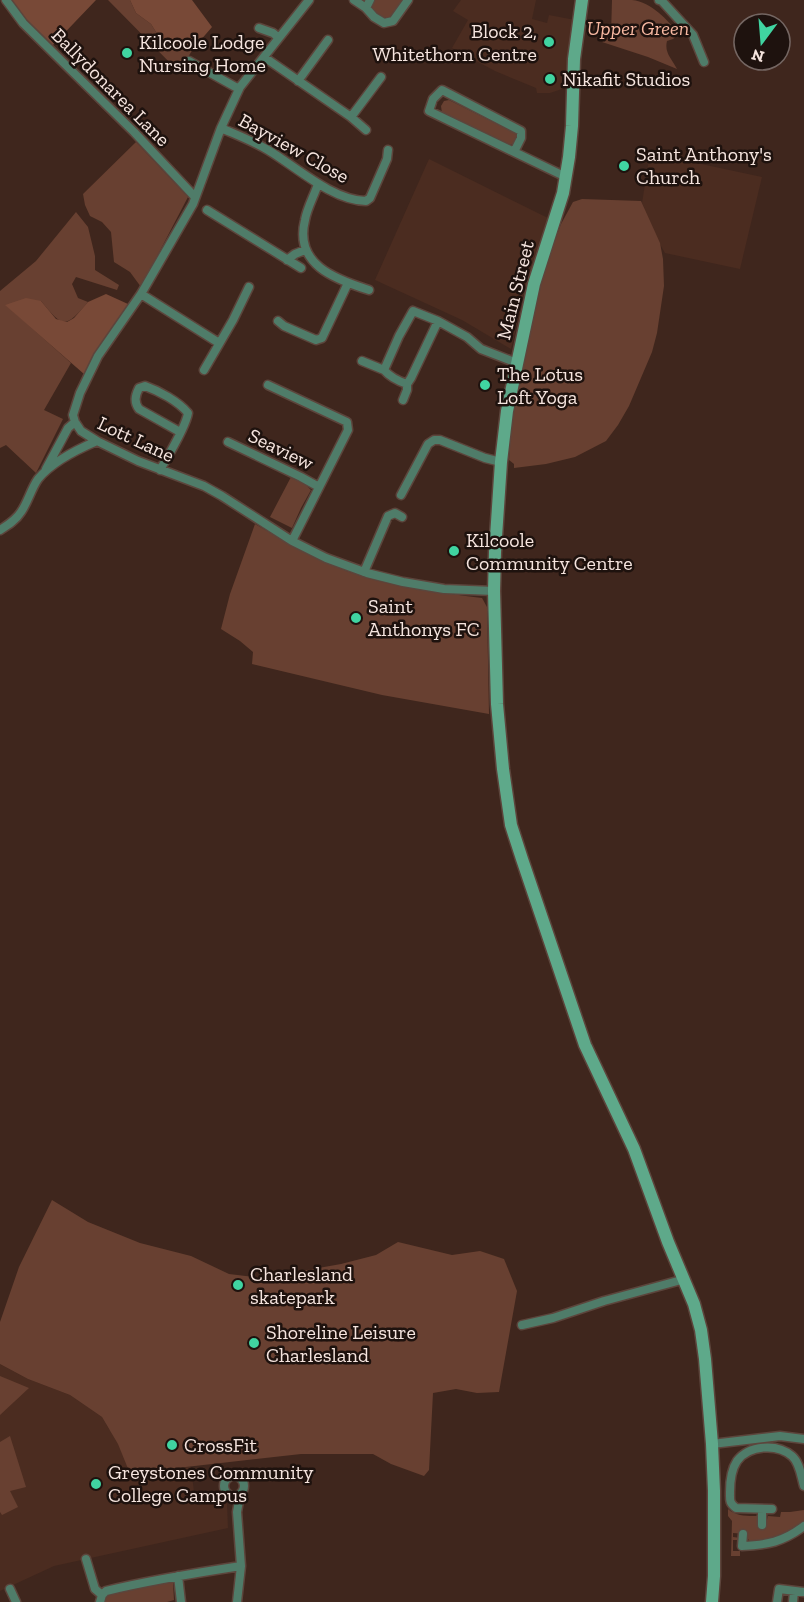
<svg xmlns="http://www.w3.org/2000/svg" width="804" height="1602" font-family="'Zilla Slab',serif">
	<rect width="100%" height="100%" fill="#3f261d"/>
	<!-- built -->
	<path fill="#4b2c20" d="M461,0h75l-4,19 15,4 2,-8 26,5 -7,67 -18,6h-13l-1,-5 -41,-17 -43,-23 16,-28 -15,-9z
		M650,153l112,24 -22,92 -75,-16 -8,-14 -15,-36z
		M429,159l119,59 -24,76 -13,55 -49,-29 -87,-40z
		M0,1364l28,15 42,16 32,22 7,12 68,39 14,-1 3,25h23l10,11 1,25 -174,38 -54,25z"/>
	<!-- green -->
	<path fill="#684031" d="M108,0h22l6,13 15,11 10,16 32,9 -8,13 -1,12 -4,-1z
		M374,0h29l-14,18c-9,-1 -13,-3 -18,-11z
		M612,0c6,0 13,0 20,0 20,2 35,20 47,34l-6,5 -6,2c-3,12 5,18 10,28l-29,-12 -46,-15 9,-7z
		M449,100l66,33 2,2v5l-4,4 -4,1 -67,-32 -1,-7 3,-5z
		M136,142l52,55 -47,90 -11,-15 -16,-10 -3,-30 -9,-10 -12,-6 -5,-11 -2,-11z
		M582,199l59,2 19,42 3,16 1,27 -7,47 -5,19 -23,54 -11,19 -12,16 -31,16 -29,7 -32,4v-4l-5,-4 2,-44 29,-137 21,-55 12,-22z
		M76,212l12,15 7,29v14l24,15 -2,5 -41,-13 -4,7 6,14 10,4c-23,27 -25,26 -47,-1l-35,4 65,58 -27,47 19,9 -27,54 -30,-28 -6,3v-157l36,-30z
		M291,477l13,6 7,7 -10,18 -9,20 -22,-11z
		M255,524c35,20 74,43 113,54 37,11 76,15 114,20l5,9 2,107 -107,-19 -130,-31 1,-12 -13,-11 -19,-12 9,-35z
		M52,1200l36,22 52,21 51,13 38,18 33,4 79,-14 35,-9 22,-13 54,13 28,-4 24,8 13,32 -18,101 -22,1 -21,-4 -23,4 -4,77 -5,6 -33,-12 -18,-10h-72l-124,14 -46,8 -13,-32 -16,-27 -32,-22 -42,-16 -28,-15v-42l19,-55z
		M0,1376l29,12 -29,27z
		M10,1436l16,51 -16,4 8,16 -16,8 -2,-3v-70z
		M728,1509c9,8 21,7 32,7l6,8 2,-8 12,1 1,-5h9l14,-2v12c-18,14 -31,16 -53,21l-3,-4 -1,-5 -14,-1v4l8,1 -2,2h-6v11h7v5h-9l1,-35 -4,-5z
		M168,1581l5,2 1,17 -7,2h-64l4,-7z"/>
	<!-- forest -->
	<path fill="#784937" d="M9,0h87l-44,46 -26,-24z
		M130,0h62l20,27 -19,22 -32,-9 -10,-16 -15,-11z
		M106,294l22,10 -44,70 -79,-69 21,-7 15,3 15,18 11,3 7,-4 14,-16z"/>
	<g fill="none" stroke-linecap="round" stroke-linejoin="round">
		<!-- minor casing -->
		<g stroke="#5c453c" stroke-width="11">
			<path id="minor" d="M6,0l17,23 111,109 61,65
				M309,0l-69,87 -19,41 -28,76 -52,90 -43,62 -18,37 -7,22 2,7 6,9 16,10 41,20 66,25 18,10 70,45 34,17 41,15 36,9 41,7 50,2
				M354,0l12,8
				M370,0l-4,8 8,9 10,6 9,-2 15,-21
				M659,0l3,1 31,34 11,27
				M259,28l14,5 6,5
				M264,57l87,60 15,13
				M189,61l50,28
				M298,81l30,-41
				M351,117l30,-40
				M221,128c16,7 32,13 47,22 27,16 65,51 98,51l4,-3 17,-39 1,-9
				M514,152l7,-14v-7l-79,-41 -9,9 -4,12 137,66
				M318,184c-4,12 -11,24 -13,36 -11,44 29,59 64,70
				M207,210l94,58
				M287,260l8,-6 10,-4
				M141,294l78,49
				M278,321l6,5 32,14 6,-2 26,-55
				M438,321l29,16 14,12 36,14
				M362,361l22,9
				M204,370l29,-50 16,-33
				M268,385l79,37 1,8 -56,111
				M403,400l4,-10v-6l4,-6 27,-57 -25,-10 -14,25 -15,34c6,7 14,11 23,14
				M228,442l73,35 18,10
				M46,469l22,-41 7,-6
				M160,470c8,-14 26,-43 28,-57 -10,-12 -29,-22 -43,-27l-6,2c-4,8 -5,14 0,21l41,23
				M401,495l27,-51 6,-4h6l45,18 16,4
				M0,530c8,-5 16,-10 21,-18 7,-10 10,-23 17,-33 13,-16 40,-30 59,-38
				M364,572l24,-56 7,-3 7,4
				M522,1325l31,-7 51,-17 81,-22
				M712,1444l68,-8 24,3
				M224 1486a10 10 0 1 1 20 0a10 10 0 1 1-20 0Z
				M772,1509l-36,-1c-7,-5 -6,-8 -6,-16 0,-10 1,-22 7,-31 12,-16 40,-18 55,-5 8,7 9,20 12,30
				M762,1525v-16
				M743,1534l-1,12c25,-1 41,-4 62,-20
				M86,1559l9,30 7,6 -2,7
				M178,1576l3,26
				M10,1589l6,13
				M102,1595l4,-4c45,-11 89,-18 135,-25
				M237,1602l4,-36 -4,-54 3,-17
				M777,1602l2,-13 25,3
				M793,1602l1,-11"/>
		</g>
		<!-- secondary casing -->
		<g stroke="#5c453c" stroke-width="15">
			<path id="secondary" d="M582,0l-8,59 -2,67 -3,31 -6,36 -29,91 -27,127 -6,51 -6,90 -1,39 3,113 6,65 8,56 11,34 63,186 49,104 34,93 26,62 7,26 4,29 7,85 2,47v85l-2,26"/>
		</g>
		<!-- minor -->
		<use href="#minor" stroke="#4f7c69" stroke-width="8"/>
		<!-- secondary -->
		<use href="#secondary" stroke="#5ea98a" stroke-width="12"/>
	</g>
	<!-- markers -->
	<g fill="#40d4a1" stroke="#1e120e" stroke-width="2">
		<circle cx="549" cy="42" r="6"/>
		<circle cx="127" cy="53" r="6"/>
		<circle cx="550" cy="79" r="6"/>
		<circle cx="624" cy="166" r="6"/>
		<circle cx="485" cy="385" r="6"/>
		<circle cx="454" cy="551" r="6"/>
		<circle cx="356" cy="618" r="6"/>
		<circle cx="238" cy="1285" r="6"/>
		<circle cx="254" cy="1343" r="6"/>
		<circle cx="172" cy="1445" r="6"/>
		<circle cx="96" cy="1484" r="6"/>
	</g>
	<g text-anchor="middle" dominant-baseline="central" stroke-width="5" stroke-linejoin="round" paint-order="stroke">
		<!-- park labels -->
		<g font-size="20" font-style="italic" fill="#f9baa3" stroke="#1e120e">
			<text x="638" y="28">Upper Green</text>
		</g>
		<!-- poi labels -->
		<g font-size="20" fill="#f6e5df" stroke="#1e120e" text-anchor="start">
			<text x="537" y="31" text-anchor="end">Block 2,<tspan x="537" dy="23">Whitethorn Centre</tspan></text>
			<text x="139" y="42">Kilcoole Lodge<tspan x="139" dy="23">Nursing Home</tspan></text>
			<text x="562" y="79">Nikafit Studios</text>
			<text x="636" y="154">Saint Anthony's<tspan x="636" dy="23">Church</tspan></text>
			<text x="497" y="374">The Lotus<tspan x="497" dy="23">Loft Yoga</tspan></text>
			<text x="466" y="540">Kilcoole<tspan x="466" dy="23">Community Centre</tspan></text>
			<text x="368" y="606">Saint<tspan x="368" dy="23">Anthonys FC</tspan></text>
			<text x="250" y="1274">Charlesland<tspan x="250" dy="23">skatepark</tspan></text>
			<text x="266" y="1332">Shoreline Leisure<tspan x="266" dy="23">Charlesland</tspan></text>
			<text x="184" y="1445">CrossFit</text>
			<text x="108" y="1472">Greystones Community<tspan x="108" dy="23">College Campus</tspan></text>
		</g>
		<!-- street labels -->
		<g font-size="20" fill="#f6e5df" stroke="#1e120e">
			<text transform="translate(111 87) rotate(45)">Ballydonarea Lane</text>
			<text transform="translate(294 148) rotate(29)">Bayview Close</text>
			<text transform="translate(515 290) rotate(-76)">Main Street</text>
			<text transform="translate(136 439) rotate(25)">Lott Lane</text>
			<text transform="translate(281 449) rotate(26)">Seaview</text>
		</g>
	</g>
	<!-- north arrow -->
	<g transform="translate(762 42) rotate(196)"><circle r="28" fill="#1e120e" stroke="#746662" stroke-width="1.5"/>
	<path d="M0-4.5L10 22L0 15L-10 22Z" fill="#40d4a1"/>
	<text y="-9" font-size="16" font-weight="bold" text-anchor="middle" fill="#f6e5df">N</text>
	</g>
</svg>
